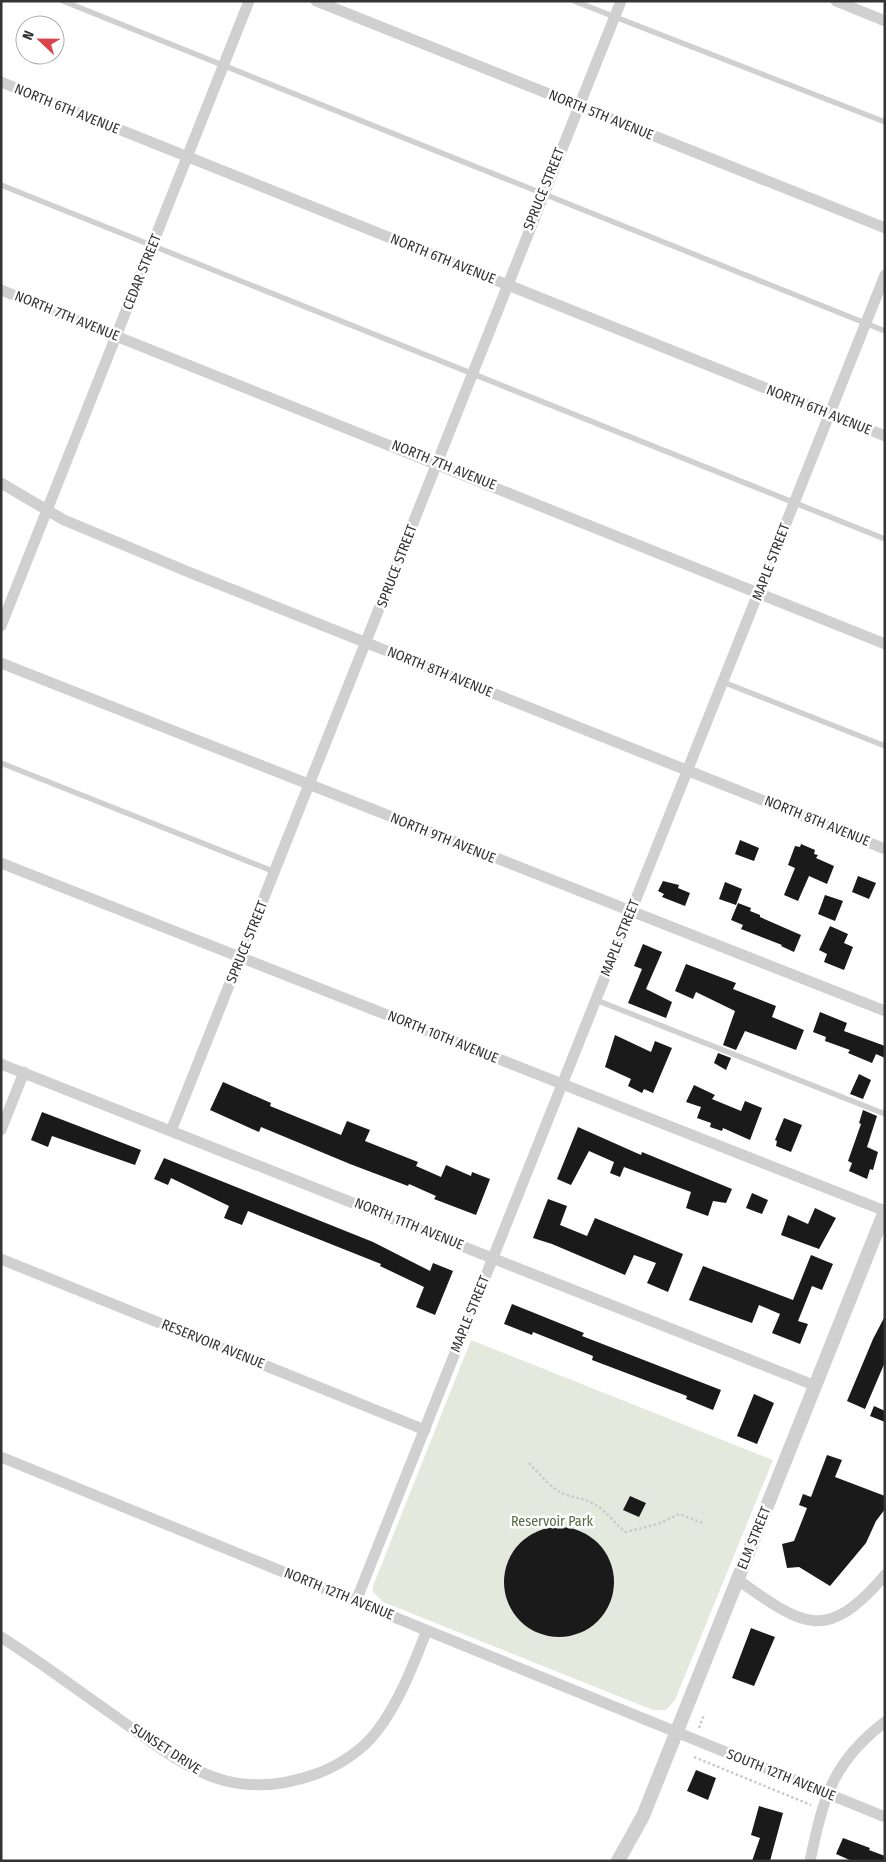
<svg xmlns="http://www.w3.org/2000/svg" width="886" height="1862" font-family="'Fira Sans Condensed',sans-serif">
	<rect width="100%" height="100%" fill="#fff"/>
	<!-- green -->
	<path fill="#e3e9dd" d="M471,1340l302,120 -98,240 -9,10h-13l-270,-108 -10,-10v-6z"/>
	<!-- building -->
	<path fill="#1a1a1a" d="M740,840l19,8 -5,13 -19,-7z
		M801,844l14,6 -1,4 4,1 -2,3 18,8 -7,18 -18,-8 -11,25 -14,-6 11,-27 -7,-3 7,-19 5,1z
		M858,876l18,7 -7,16 -17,-7z
		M663,881l16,4 -1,3 12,5 -5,13 -23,-9 2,-3 -6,-3z
		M725,882l17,7 -6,16 -17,-6z
		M825,895l18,6 -8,20 -17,-7z
		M738,903l13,5 -1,3 10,4v2l41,18 -7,17 -13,-6 1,-1 -41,-16 2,-4 -12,-5z
		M830,926l18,8 -4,9 9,4 -9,23 -20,-8 3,-8 -8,-4z
		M643,944l19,8 -16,37 26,13 -6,16 -38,-15 14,-34 -8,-3z
		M686,964l50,19 -3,6 43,17 -4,11 32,13 -8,20 -51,-19 -9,19 -13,-5 12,-34 -39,-19 -3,7 -18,-8z
		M820,1012l27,11 -3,8 41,15v12l-9,-4 -4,9 -24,-10 2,-3 -25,-9 1,-4 -13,-5z
		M615,1035l36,17 4,-11 17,7 -19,45 -9,-4 -2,4 -14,-7 3,-7 -26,-12z
		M718,1053l13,5 -5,12 -12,-7z
		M859,1074l12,6 -8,19 -13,-5z
		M223,1082l48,21 -1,3 71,29 6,-14 23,9 -5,11 53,21 -2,4 25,11 5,-12 25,11 1,-4 18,7 -14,36 -42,-16 2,-3 -27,-12 -1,2 -58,-22 -89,-37 -2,5 -49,-22z
		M694,1085l21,10 -3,4 29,12 4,-10 17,7 -12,32 -27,-12 -1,3 -12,-4 1,-4 -14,-5 4,-11 -15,-5z
		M863,1110l14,6 -10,31 11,5 -5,18 -3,-1 -3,10 -18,-8 3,-8 -4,-2 13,-37 -2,-1z
		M42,1112l99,38 -6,15 -83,-29 -4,11 -17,-7z
		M784,1118l18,7 -11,27 -15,-6 1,-5 -2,-1z
		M578,1127l63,28 1,-3 90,37 -6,14 -13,-2 -5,15 -22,-8 5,-16 -67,-25 -4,10 -10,-4 4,-11 -25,-11 -18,34 -14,-6z
		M164,1158l209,84 57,29 3,-8 20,8 -18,44 -19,-8 8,-20 -44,-21 1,-2 -133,-53 -6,14 -18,-7 5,-12 -58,-28 -3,7 -14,-6z
		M752,1193l16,7 -6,14 -16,-6z
		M548,1199l19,7 -7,19 27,11 8,-18 88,36 -15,38 -21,-9 9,-20 -22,-8 -9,20 -73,-31 -19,-6z
		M815,1208l21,10 -17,31 -38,-14 7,-20 20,9z
		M811,1255l22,9 -11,26 -10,-4 -14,35 10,3 -8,20 -28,-11 8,-19 -21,-9 -7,18 -63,-23 14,-34 90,34z
		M512,1304l72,29 -2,3 139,54 -8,20 -27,-11 1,-3 -95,-36 1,-4 -60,-24 -1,3 -28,-11z
		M885,1316v46l-20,47 -18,-8 26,-62z
		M754,1394l20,9 -17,41 -20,-8z
		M874,1406l11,5v11l-15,-6z
		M827,1455l15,5 -7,17 50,19v13l-9,12 -10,22 -36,43 -31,-19 -12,1 -5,-24 12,-3 13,-33 -8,-3 4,-11 8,3z
		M630,1496l16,7 -7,14 -16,-7z
		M504 1582a55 55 0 1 1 110 0a55 55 0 1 1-110 0Z
		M751,1628l24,9 -21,49 -22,-8z
		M696,1770l20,8 -8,22 -21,-9z
		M759,1806l24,7 -13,48h-18l8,-23 -9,-3z
		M843,1838l27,10 -1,2 16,6v5h-33l-16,-7z"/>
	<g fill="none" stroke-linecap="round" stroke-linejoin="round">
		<!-- path -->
		<path stroke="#cacaca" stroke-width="2.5" stroke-dasharray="2.5 2.5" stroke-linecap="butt" d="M529,1463c11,11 21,25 35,31 10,4 20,4 30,10 12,6 20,20 32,28l32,-8 21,-10 24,9
			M699,1728l5,-13
			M694,1757l117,48"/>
		<!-- service -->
		<path stroke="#d0d0d0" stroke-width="5.5" d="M63,1l822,330
			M574,1l311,121
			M1,185l884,354
			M723,682l162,64
			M1,763l274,109
			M596,1000l289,114"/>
		<!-- minor -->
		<path stroke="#d0d0d0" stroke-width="11" d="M316,1l569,227
			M836,1l49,20
			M1,82l884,354
			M1,290l884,354
			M1,483l63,37 127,53 694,276
			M1,626l248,-625
			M1,663l884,348
			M1,863l884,348
			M1,1064l815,322
			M1,1130l23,-58
			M171,1131l450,-1130
			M1,1259l424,171
			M1,1457l884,360
			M738,1580c65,46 88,64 147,-5
			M356,1601l529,-1326
			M1,1637c41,26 79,55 118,82 66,47 111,86 197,55 22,-8 46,-23 61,-43 23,-30 36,-66 50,-101
			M810,1861c13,-62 22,-99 75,-139"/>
		<!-- tertiary -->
		<path stroke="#d0d0d0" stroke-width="14" d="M618,1861l25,-45 242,-605"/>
	</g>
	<g text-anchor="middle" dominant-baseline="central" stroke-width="5" stroke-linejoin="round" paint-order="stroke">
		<!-- street labels -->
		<g font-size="14" fill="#333" stroke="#fff">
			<text transform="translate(67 109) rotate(22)">NORTH 6TH AVENUE</text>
			<text transform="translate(601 115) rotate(22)">NORTH 5TH AVENUE</text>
			<text transform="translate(544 189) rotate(-68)">SPRUCE STREET</text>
			<text transform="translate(443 259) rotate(22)">NORTH 6TH AVENUE</text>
			<text transform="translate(142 272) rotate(-68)">CEDAR STREET</text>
			<text transform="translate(67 316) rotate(22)">NORTH 7TH AVENUE</text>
			<text transform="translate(819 410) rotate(22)">NORTH 6TH AVENUE</text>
			<text transform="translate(444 465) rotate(22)">NORTH 7TH AVENUE</text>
			<text transform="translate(771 562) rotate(-69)">MAPLE STREET</text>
			<text transform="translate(397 566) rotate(-69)">SPRUCE STREET</text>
			<text transform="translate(440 672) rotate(22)">NORTH 8TH AVENUE</text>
			<text transform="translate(817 821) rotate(22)">NORTH 8TH AVENUE</text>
			<text transform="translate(443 838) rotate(22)">NORTH 9TH AVENUE</text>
			<text transform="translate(620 938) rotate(-68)">MAPLE STREET</text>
			<text transform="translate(247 942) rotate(-68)">SPRUCE STREET</text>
			<text transform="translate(443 1037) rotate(22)">NORTH 10TH AVENUE</text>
			<text transform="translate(409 1224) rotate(22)">NORTH 11TH AVENUE</text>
			<text transform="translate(470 1314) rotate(-68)">MAPLE STREET</text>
			<text transform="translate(213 1344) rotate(22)">RESERVOIR AVENUE</text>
			<text transform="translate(754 1538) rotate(-68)">ELM STREET</text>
			<text transform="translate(339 1594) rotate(22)">NORTH 12TH AVENUE</text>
			<text transform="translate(166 1749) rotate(33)">SUNSET DRIVE</text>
			<text transform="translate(781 1775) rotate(22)">SOUTH 12TH AVENUE</text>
		</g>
		<!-- park labels -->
		<g font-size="14" fill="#556d42" stroke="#fff">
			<text x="552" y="1521">Reservoir Park</text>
		</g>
	</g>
	<!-- border -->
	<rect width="886" height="1862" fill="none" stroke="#333333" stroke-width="5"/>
	<!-- north arrow -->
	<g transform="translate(40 40) rotate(292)"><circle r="24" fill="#ffffff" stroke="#adadad"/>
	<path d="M0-4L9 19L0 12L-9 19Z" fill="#dc4349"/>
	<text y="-8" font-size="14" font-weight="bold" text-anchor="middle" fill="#333333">N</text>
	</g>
</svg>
